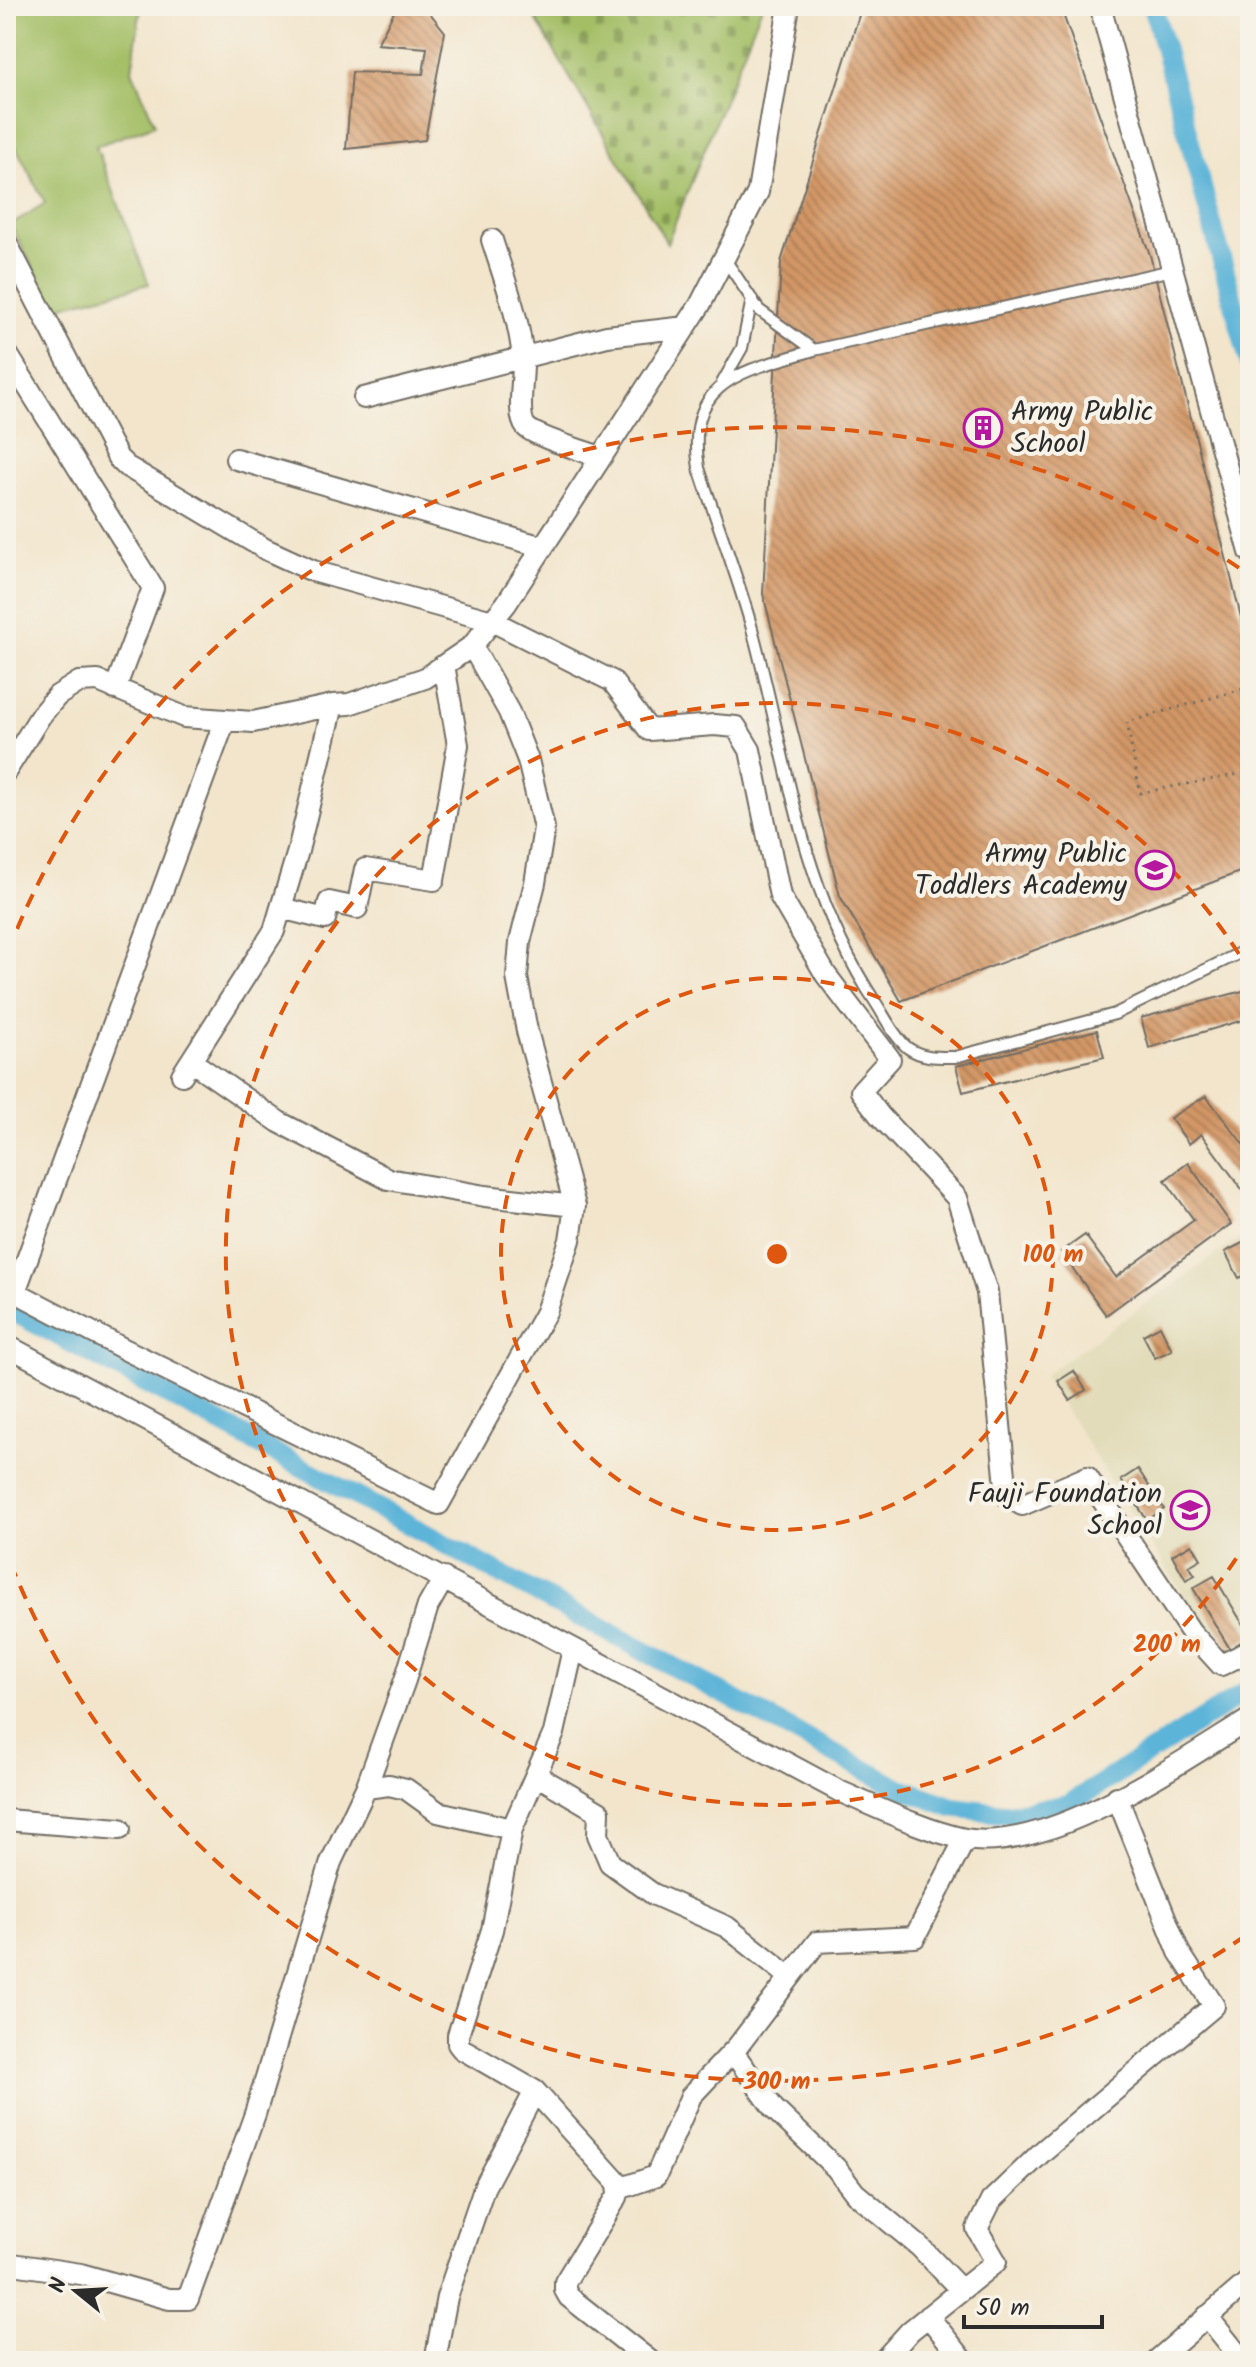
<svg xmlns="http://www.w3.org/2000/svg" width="1256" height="2367" font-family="Kalam,sans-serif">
	<defs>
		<pattern id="cemetery-stones" width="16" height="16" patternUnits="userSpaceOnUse" patternTransform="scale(2)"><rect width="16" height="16" fill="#a3be65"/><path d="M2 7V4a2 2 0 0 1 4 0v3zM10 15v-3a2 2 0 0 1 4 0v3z" fill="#859b53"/></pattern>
		<pattern id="building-back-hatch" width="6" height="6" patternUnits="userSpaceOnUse" patternTransform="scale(2)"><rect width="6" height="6" fill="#d39766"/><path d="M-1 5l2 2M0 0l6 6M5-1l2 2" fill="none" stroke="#ab7b54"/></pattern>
	</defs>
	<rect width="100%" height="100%" fill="#f7f3e8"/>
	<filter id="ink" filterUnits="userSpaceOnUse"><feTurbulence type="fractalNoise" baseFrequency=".0125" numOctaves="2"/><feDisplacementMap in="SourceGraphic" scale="16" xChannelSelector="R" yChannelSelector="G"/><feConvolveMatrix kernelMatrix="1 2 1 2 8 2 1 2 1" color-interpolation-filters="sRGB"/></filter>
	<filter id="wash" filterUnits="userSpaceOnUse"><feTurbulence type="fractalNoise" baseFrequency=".006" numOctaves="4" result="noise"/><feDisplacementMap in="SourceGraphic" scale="32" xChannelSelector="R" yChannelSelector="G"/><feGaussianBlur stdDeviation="1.8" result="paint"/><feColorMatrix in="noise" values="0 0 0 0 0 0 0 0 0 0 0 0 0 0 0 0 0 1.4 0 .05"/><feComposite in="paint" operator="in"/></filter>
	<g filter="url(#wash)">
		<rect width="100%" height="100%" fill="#f2e5cc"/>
		<!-- built -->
		<path fill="#e2dcba" d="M1250,1231v414l-24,17 -182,-287z"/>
		<!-- green -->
		<path fill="#a3be65" stroke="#677448" stroke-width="2" d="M6,6h135l-9,64 23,55 -59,21 53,138 -95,24 -43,-83 34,-22 -39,-75z"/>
		<!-- cemetery -->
		<path fill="url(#cemetery-stones)" stroke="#677448" stroke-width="2" d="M528,6h234l-95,237z"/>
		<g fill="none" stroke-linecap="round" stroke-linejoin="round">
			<!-- canal -->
			<path stroke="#5bb4d8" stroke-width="20" d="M1153,6l97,358
				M6,1308l889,478 57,21 57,7 60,-10 181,-115"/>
		</g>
		<g id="blocks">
			<!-- building -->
			<path fill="url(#building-back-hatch)" d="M397,6l28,1 20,25 -20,108 -79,9 6,-77 71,2 4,-26 -50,-4z
				M862,6h198l90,249 100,398v215l-349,133 -61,-105 -77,-302 18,-332z
				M1250,989v29l-101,30 -8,-30z
				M1097,1030l7,27 -141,35 -7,-26z
				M1206,1096l44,57v47l-49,-66 -12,10 -19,-26z
				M1188,1163l43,61 -125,91 -45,-63 24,-17 31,42 78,-57 -29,-40z
				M1250,1239v34l-11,5 -14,-26z
				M1160,1326l12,24 -17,8 -12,-23z
				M1074,1371l12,19 -16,10 -12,-19z
				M1138,1469l26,40 -17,11 -26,-40z
				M1192,1544l9,15 -12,7 6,9 -9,5 -14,-25z
				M1214,1576l36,60 -20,13 -37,-61z"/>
		</g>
	</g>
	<g filter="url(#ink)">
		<use href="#blocks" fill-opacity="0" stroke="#716c63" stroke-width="2"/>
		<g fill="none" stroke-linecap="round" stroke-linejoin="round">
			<!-- lane casing -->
			<g stroke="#716c63" stroke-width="14">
				<path id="lane" d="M724,258l35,52 55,40 358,-80
					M814,350c-68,21 -130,28 -115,118 18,56 40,111 55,168 34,128 47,254 122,367 9,14 19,35 32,45 14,10 30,9 47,9l160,-43 135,-66
					M722,383l20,-35 10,-49"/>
			</g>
			<!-- street casing -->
			<g stroke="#716c63" stroke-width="24">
				<path id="street" d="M1100,6l150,546
					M492,240c12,38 28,80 31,120 1,16 -7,56 3,67 10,10 60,25 75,30
					M6,242l112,216 8,8 139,83 48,22 179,50 120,60 37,49 65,-5 22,2 14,23 30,146 46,79 64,84 -29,32 19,25 77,82 30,94 20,204 15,9 65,-28 104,155 30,33 29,-14
					M6,352l147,236 -38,101
					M364,398l243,-62 79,-9
					M236,459l307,88
					M6,771l35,-56 16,-19 22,-14 19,-1 86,36 69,5 80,-17 16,-1 76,-26 47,-32 34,-42 194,-299 58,-113 31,-186
					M281,908l44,11 4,-17 28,6 8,-39 69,11 24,-135 -14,-80
					M191,1061l88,61 109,57 97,17 90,10
					M182,1075l92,-144 24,-80 35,-146
					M6,1287l120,63 313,154 107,-192 24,-72 5,-34 -48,-175 -10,-54 3,-35 15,-59 9,-55 -16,-68 -19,-48 -37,-66
					M15,1292l210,-572
					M6,1345l833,446c37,16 86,40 126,48 85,15 215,-77 285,-120
					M536,1775l63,37 -1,23 12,28 43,31 74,33 63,50
					M366,1788l23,-3 17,4 32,23 74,17
					M6,1820l114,9
					M733,2052l41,57 62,59 19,25 65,54 41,43
					M535,2091l82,91 2,7 -2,8 -52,85v8l4,7 81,64
					M619,2189l37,-13 35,-80 47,-50 79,-104 98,-5 50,-98
					M6,2263l75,11 88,25h19l67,-185 76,-252 35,-74 39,-108 23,-74 16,-28
					M928,2316l36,45
					M1207,2316l36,45
					M435,2361l12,-64 37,-109 51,-97 -73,-42 -4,-5v-9l34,-105 20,-101 42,-96 19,-84
					M883,2361l27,-30 86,-69 -19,-33 14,-28 52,-50 171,-145 -35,-54 -62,-155
					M1156,2361l94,-81"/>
			</g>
			<!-- path -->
			<path stroke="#716c63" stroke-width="3" stroke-dasharray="2 6" stroke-linecap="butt" d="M1250,687l-123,35 13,71 110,-21"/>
			<!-- lane -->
			<use href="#lane" stroke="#fff" stroke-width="10"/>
			<!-- street -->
			<use href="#street" stroke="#fff" stroke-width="20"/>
		</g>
	</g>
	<!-- distance rings -->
	<g fill="none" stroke="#df570e" stroke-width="4" stroke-dasharray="14 10">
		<circle cx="777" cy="1254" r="276"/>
		<path d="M1249 1538A551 551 0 1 1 1249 970"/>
		<path d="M1245 1936A827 827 0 0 1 8 1557M8 951A827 827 0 0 1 1245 572"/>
	</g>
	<!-- icons -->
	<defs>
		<g id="building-ring" transform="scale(2)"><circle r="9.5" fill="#f7f3e8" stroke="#b5179e" stroke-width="1.5"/><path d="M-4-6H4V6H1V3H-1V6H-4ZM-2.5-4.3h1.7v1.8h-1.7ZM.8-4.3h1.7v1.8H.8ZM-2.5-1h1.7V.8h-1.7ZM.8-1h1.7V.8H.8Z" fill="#b5179e"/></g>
		<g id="school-ring" transform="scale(2)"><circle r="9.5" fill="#f7f3e8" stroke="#b5179e" stroke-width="1.5"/><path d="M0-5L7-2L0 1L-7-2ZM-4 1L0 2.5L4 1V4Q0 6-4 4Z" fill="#b5179e"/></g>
	</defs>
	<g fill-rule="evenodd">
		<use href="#building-ring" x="983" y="428"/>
		<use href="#school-ring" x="1155" y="870"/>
		<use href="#school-ring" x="1190" y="1510"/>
	</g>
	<g text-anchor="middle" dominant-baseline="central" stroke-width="8" stroke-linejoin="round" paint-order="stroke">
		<!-- poi labels -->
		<g font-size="28" fill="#2b2b2b" stroke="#f7f3e8" text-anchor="end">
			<text x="1011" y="412" text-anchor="start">Army Public<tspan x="1011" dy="32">School</tspan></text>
			<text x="1127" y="854">Army Public<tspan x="1127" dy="32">Toddlers Academy</tspan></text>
			<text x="1162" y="1494">Fauji Foundation<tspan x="1162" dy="32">School</tspan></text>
		</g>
	</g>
	<circle cx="777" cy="1254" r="12" fill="#df570e" stroke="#f7f3e8" stroke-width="4"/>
	<g font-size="24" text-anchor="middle" font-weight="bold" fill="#df570e" stroke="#f7f3e8" stroke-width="8" stroke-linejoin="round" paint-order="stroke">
		<text x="1053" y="1262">100 m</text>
		<text x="1167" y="1652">200 m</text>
		<text x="777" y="2089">300 m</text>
	</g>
	<!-- margin -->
	<rect width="1256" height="2367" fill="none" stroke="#f7f3e8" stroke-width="32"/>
	<!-- north arrow -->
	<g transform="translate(76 2291) rotate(288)" stroke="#f7f3e8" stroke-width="6" paint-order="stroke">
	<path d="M0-6L14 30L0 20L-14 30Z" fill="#2b2b2b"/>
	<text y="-12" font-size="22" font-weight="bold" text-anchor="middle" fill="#2b2b2b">N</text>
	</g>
	<!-- scale -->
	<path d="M964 2315v12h138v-12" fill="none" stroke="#2b2b2b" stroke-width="4"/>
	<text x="976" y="2315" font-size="24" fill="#2b2b2b" stroke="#f7f3e8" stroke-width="6" paint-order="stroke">50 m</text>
</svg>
